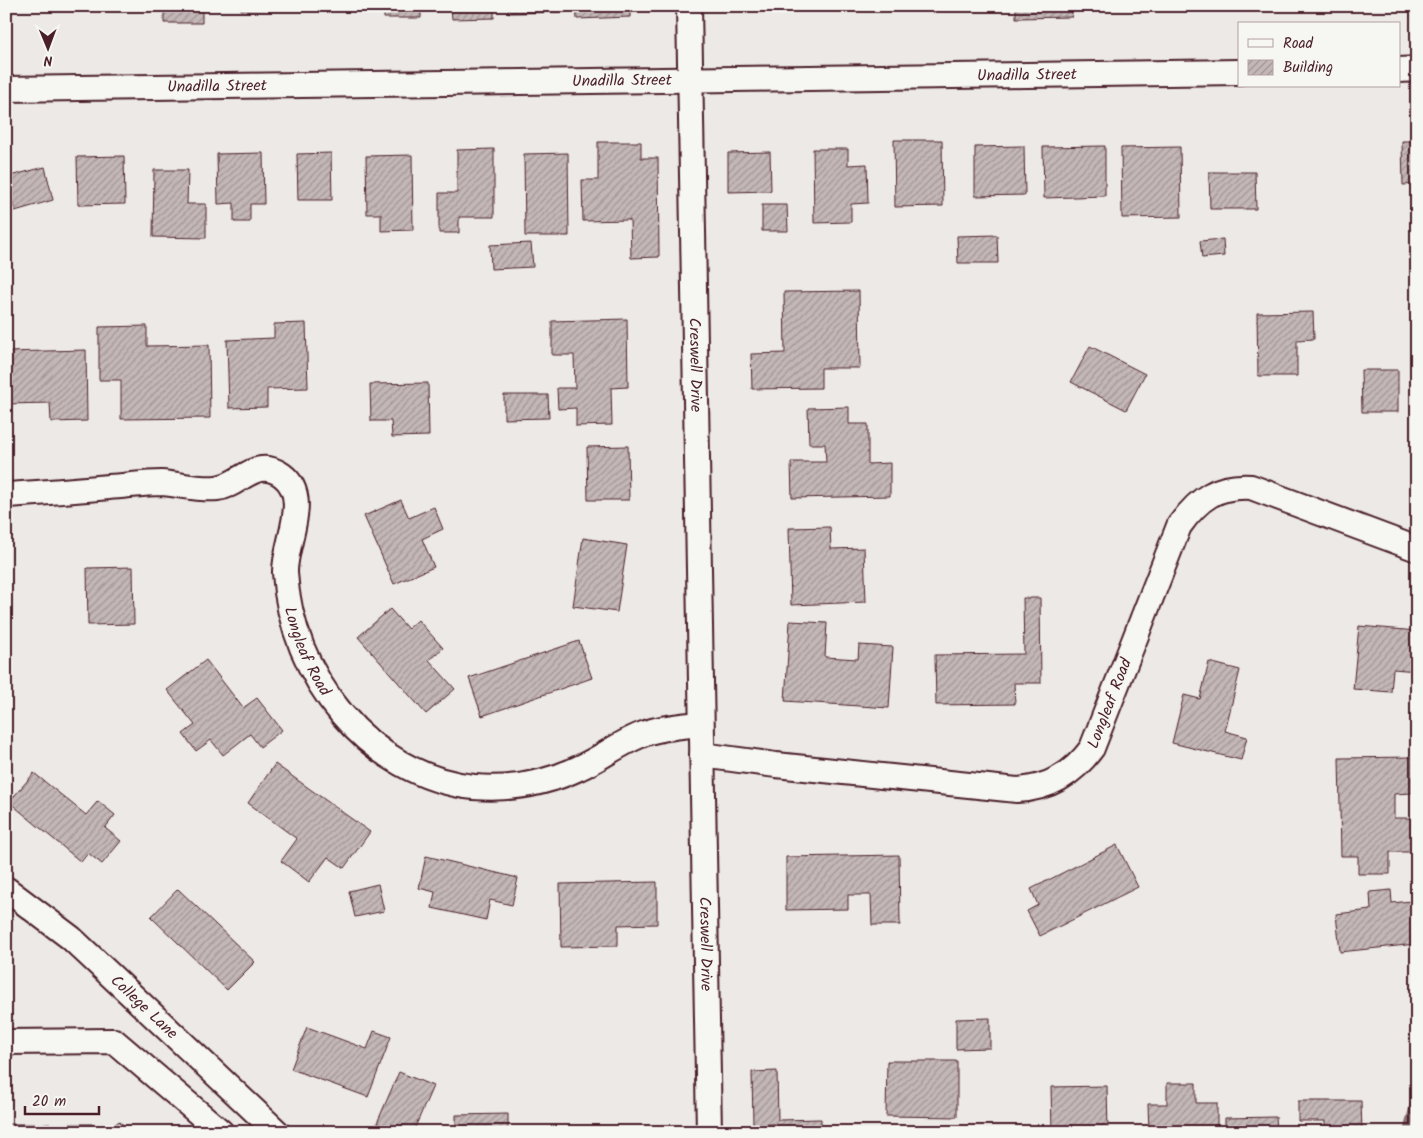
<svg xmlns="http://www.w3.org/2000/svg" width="1423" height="1138" font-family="Kalam,sans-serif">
	<defs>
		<pattern id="building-hatch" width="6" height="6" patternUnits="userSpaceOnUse" patternTransform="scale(1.25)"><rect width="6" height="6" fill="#c4b7b7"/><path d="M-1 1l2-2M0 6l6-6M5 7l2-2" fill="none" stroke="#a19495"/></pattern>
	</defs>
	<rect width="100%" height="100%" fill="#ece9e6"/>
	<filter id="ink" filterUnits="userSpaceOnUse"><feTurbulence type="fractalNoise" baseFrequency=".02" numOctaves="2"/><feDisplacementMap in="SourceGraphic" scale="10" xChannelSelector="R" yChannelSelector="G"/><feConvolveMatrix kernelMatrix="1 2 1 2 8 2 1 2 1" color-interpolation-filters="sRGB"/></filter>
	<g filter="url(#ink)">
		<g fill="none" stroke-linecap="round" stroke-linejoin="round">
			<!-- stream -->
			<path stroke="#886e73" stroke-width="8" d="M1407,1132l10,-39"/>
		</g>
		<!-- building -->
		<path fill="url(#building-hatch)" stroke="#4a1f2b" d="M164,6h38v17h-38z
			M241,6h44v3l-44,1z
			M326,6h36v3h-36z
			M384,6h37v12h-37z
			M451,6h43v12l-42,1z
			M509,6h58v6l-58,1z
			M576,6h54v11l-53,2z
			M740,6h62v2l-62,1z
			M823,6h40v1l-40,1z
			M1016,6h55l1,11 -56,1z
			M1112,6h40v2l-40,1z
			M894,140h48l1,66 -48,1z
			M1402,141h15v43l-14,1z
			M598,142h43v16h17l1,99 -28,1 -1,-38 -47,1 -1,-41h16z
			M1024,146l1,49 -50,1v-49z
			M1105,146v50l-61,2 -1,-51z
			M1180,147l1,70 -59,1 -1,-70z
			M494,149v68h-35v16h-20v-40h18v-43z
			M813,149h35v16l19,-1 1,39 -17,1v18l-37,1z
			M770,152l1,39 -43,1v-39z
			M263,153l1,51h-14v18h-16v-19l-16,1 -1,-50z
			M331,153l1,47h-34l-1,-46z
			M568,153l1,83h-44l-1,-82z
			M412,155l1,75 -32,1v-17h-14l-1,-58z
			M124,156l1,48 -47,1 -1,-48z
			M45,167l8,33 -38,11 -9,-34z
			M154,170h34l-1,34h19v34l-53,-1z
			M1209,172h46l1,37h-46z
			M762,205h25l1,26h-26z
			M997,235l1,28h-40l-1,-27z
			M1223,239l1,17 -22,2 -2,-17z
			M531,243l2,24 -42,2 -1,-24z
			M859,291l1,77h-39v20l-69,1 -1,-35 34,-1 -1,-61z
			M1313,312l1,27 -17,1v36h-39l-1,-63z
			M627,319l1,68 -17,1 1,37 -36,1v-18l-18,1 -1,-21h18l-1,-33h-22v-34z
			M306,323l2,65 -41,1v18l-38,1 -2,-68 47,-2v-14z
			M147,326v20l62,-1 1,73 -89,1v-39h-22v-53z
			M1090,346l55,28 -19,36 -55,-28z
			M86,350l1,71 -36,1 -1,-19 -44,1v-52z
			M1361,370h37v42h-36z
			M428,383l1,53 -37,1 -1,-16h-20l-1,-37z
			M504,395h44l1,23 -45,1z
			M849,407v17h19v40l22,-1v33l-98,2 -1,-36h35l-1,-18h-16l-1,-36z
			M628,446l1,54h-41l-1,-53z
			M401,500l8,18 25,-11 9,22 -21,10 12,28 -40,17 -30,-68z
			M830,527l1,22 33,-1 2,54 -75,3 -2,-77z
			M583,538l44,7 -10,67 -44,-6z
			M133,567l1,57 -46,1 -1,-57z
			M1023,598h17l1,85h-27l1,21 -79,1 -1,-50 89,-1z
			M390,609l18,20 10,-9 25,28 -14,12 26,29 -29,25 -68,-77z
			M790,621l37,2 -2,34 33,2 1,-14 34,2 -4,61 -104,-7z
			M1359,626l58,5v40l-24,-2 -2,23 -38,-3z
			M579,641l13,37 -110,38 -13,-38z
			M206,660l37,48 14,-10 25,32 -22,17 -10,-13 -27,21 -12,-15 -15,11 -13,-17 12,-9 -28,-35z
			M1209,662l31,8 -15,61 22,6 -6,23 -69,-17 12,-48 16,4z
			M1412,757v36l-18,1v24h18l1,34h-23v22h-32v-18h-17l-2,-98z
			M275,764l95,68 -26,36 -16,-11 -19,25 -28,-21 16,-22 -49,-36z
			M34,773l52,42 12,-14 17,14 -10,13 16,13 -19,23 -14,-11 -7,9 -72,-60z
			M1117,845l21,42 -98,49 -13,-25 11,-6 -7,-16z
			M899,855l1,70h-28l-1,-30h-23v14l-62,1v-53z
			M426,856l92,22 -6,27 -22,-5 -4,20 -54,-12 3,-16 -16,-4z
			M657,882v42l-39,1v21l-57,1 -1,-63z
			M378,884l6,27 -29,6 -6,-26z
			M178,889l77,73 -28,28 -76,-73z
			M1391,890l1,13 19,-2 5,43 -76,8 -4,-38 35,-4 -1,-18z
			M990,1018v30l-34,1v-30z
			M307,1027l60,22 7,-18 17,6 -23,60 -77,-28z
			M887,1061h70v56l-71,-1z
			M777,1071l1,49 43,-1v13h-46l-1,-8 -21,1 -1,-53z
			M399,1072l34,14 -20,46h-16l-20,-9z
			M1167,1083h29v20h21v29h-68l-1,-28h19z
			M1107,1086l1,46h-56l-1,-45z
			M1298,1101h63l1,31h-37v-11h-27z
			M508,1114v18h-52v-17z
			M1276,1117l1,15h-52v-14z
			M119,1121l12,11h-24z
			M6,1124h86l8,8h-94z"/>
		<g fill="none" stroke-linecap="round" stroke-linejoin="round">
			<!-- street casing -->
			<g stroke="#4a1f2b" stroke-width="28">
				<g id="street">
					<path id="s1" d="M689,6l20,1126"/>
					<path d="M1399,70l18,-1"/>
					<path id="s2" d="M6,89l1233,-17"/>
					<path id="s3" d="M6,495c35,-2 69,-5 103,-8 17,-1 35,-4 52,-4 18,1 37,7 56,5 23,-2 38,-32 65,-13 30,22 2,68 3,98 6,102 83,203 189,214 36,3 73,-4 105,-19 23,-10 43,-27 67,-35 17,-6 37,-7 55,-9"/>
					<path id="s4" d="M702,755l74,10 241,25c33,-2 56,-16 75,-42l87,-222c20,-28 38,-41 72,-39l166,62"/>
					<path id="s5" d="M6,889l65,49 206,194"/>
					<path d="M6,1042l108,-1 107,91"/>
				</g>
			</g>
			<!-- street -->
			<use href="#street" stroke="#f6f6f2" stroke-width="24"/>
		</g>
	</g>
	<g text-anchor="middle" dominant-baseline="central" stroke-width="4" stroke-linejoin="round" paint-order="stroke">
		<!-- street labels -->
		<g font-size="16" fill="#4a1f2b" stroke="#f6f6f2">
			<text stroke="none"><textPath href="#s2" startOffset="1021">Unadilla Street</textPath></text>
			<text stroke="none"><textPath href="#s2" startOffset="616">Unadilla Street</textPath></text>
			<text stroke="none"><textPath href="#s2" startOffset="211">Unadilla Street</textPath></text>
			<text stroke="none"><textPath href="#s1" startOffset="359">Creswell Drive</textPath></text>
			<text stroke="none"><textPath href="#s3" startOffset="468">Longleaf Road</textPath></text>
			<text stroke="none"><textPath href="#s4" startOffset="454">Longleaf Road</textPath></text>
			<text stroke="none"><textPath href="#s1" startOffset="938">Creswell Drive</textPath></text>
			<text stroke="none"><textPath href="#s5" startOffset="182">College Lane</textPath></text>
		</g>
	</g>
	<!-- margin -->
	<rect width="1423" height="1138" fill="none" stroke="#f6f6f2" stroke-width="25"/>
	<rect x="12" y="12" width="1398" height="1113" fill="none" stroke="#4a1f2b" stroke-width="2" filter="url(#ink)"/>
	<!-- legend -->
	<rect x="1238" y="22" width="162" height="65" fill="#f6f6f2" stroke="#b1a0a2"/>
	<rect x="1248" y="39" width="25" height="8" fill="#f6f6f2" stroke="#b1a0a2"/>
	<text x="1283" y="48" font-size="15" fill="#4a1f2b">Road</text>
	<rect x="1248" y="60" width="25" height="15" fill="url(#building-hatch)" stroke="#b1a0a2"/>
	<text x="1283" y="72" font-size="15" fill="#4a1f2b">Building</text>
	<!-- north arrow -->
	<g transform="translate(48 48) rotate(179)" stroke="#f6f6f2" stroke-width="4" paint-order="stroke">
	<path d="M0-4L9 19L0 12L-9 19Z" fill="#4a1f2b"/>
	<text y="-8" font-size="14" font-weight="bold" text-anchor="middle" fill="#4a1f2b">N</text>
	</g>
	<!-- scale -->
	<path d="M25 1106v8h74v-8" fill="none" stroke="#4a1f2b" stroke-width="2.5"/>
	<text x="32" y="1106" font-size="15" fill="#4a1f2b" stroke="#f6f6f2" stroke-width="4" paint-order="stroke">20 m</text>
</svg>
